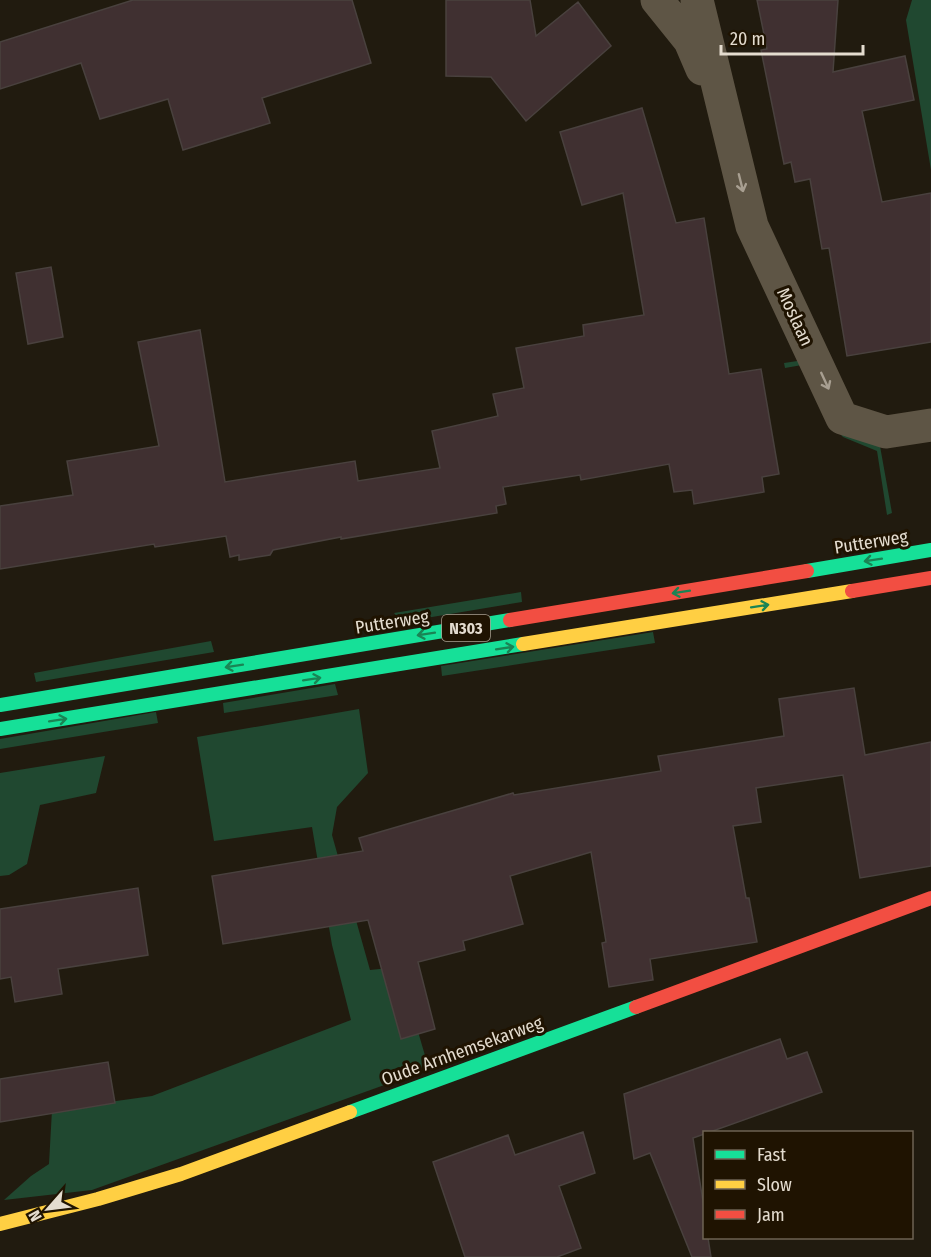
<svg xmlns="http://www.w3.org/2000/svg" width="931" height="1257" font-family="'Fira Sans Condensed',sans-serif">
	<rect width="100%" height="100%" fill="#211b0f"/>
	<!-- green -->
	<path fill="#204830" d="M912,0h19v170l-25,-150z
		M804,360l76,86 12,67 -5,2 -10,-64 -34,-14 -13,-14 -28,-58 -17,3 -1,-5z
		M521,592l1,10 -120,20 -8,-9z
		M653,632l2,11 -213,33 -1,-10z
		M211,641l3,11 -178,30 -2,-9z
		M335,684l3,11 -114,18 -1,-10z
		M359,709l9,64 -31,34 -5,28 38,135 29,-3 30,102 -337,121 -88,10 27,-24 18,-12 3,-54 100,-14 199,-76 -19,-75 -20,-118 -98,14 -17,-104z
		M156,712l2,11 -158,26v-10z
		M105,756l-9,37 -56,12 -13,59 -18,11 -9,1v-103z"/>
	<!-- building -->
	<path fill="#403031" stroke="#49413e" stroke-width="1.5" d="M133,0h219l19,63 -109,35 8,25 -87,27 -15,-51 -68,20 -19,-56 -81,26v-47z
		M446,0h84l6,36 42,-34 33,44 -85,75 -35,-44 -45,-1z
		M757,0h81l-5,72 72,-16 9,44 -52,11 20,91 49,-9v149l-84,14 -18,-108 -7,1 -12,-70 -15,3 -4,-20 -7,2 -23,-114 6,-1z
		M642,108l34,115 28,-5 25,156 32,-5 18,105 -17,3 2,15 -70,12 -2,-14 -18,2 -5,-28 -88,16 -1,-5 -77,12 3,17 -10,2 1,7 -156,26v-2l-68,13 -3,5 -31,5v-5l-9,2 -4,-21 -71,11 -1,-3 -154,25v-63l73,-11 -6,-34 92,-15 -21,-104 62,-12 25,152 130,-21 3,20 82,-13 -8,-37 66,-15 -5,-22 31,-6 -8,-40 68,-12 -1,-11 61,-10 -21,-122 -41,12 -22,-73z
		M51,267l12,70 -35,7 -12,-71z
		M854,688l11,67 66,-13v124l-71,12 -17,-103 -87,13 5,34 -28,4 13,72h3l8,44 -107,17 3,21 -44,7 -7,-44 4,-1 -15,-90 -81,24 13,48 -60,17 2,9 -47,12 17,67 -34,10 -33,-119 -145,24 -11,-68 151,-25 -4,-13 154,-45 1,2 147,-24 -3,-15 126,-20 -5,-37z
		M138,888l10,67 -90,14 4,25 -47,8 -4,-25 -11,2v-70z
		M780,1039l7,20 20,-7 15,40 -129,46 12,76v24h3l3,19h-19l-42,-104 -16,6 -10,-65z
		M108,1062l7,41 -115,19v-43z
		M583,1132l12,41 -36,13 22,62 -24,9h-92l-32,-95 75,-27 7,20z"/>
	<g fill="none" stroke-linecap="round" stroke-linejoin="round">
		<!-- street -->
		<path stroke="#5e5545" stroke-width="33" d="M657,0l33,41 12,28
			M697,0l55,226 90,192 44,14 45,-7"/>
		<!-- fast -->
		<path stroke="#16e098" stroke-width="14" d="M807,571l124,-21
			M0,705l510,-85
			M0,729l523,-85
			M350,1112l286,-105"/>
		<!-- slow -->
		<path stroke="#ffcf43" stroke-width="14" d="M523,644l329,-53
			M0,1224l98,-25 83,-25 169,-62"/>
		<!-- jam -->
		<path stroke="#f24e42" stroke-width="14" d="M852,591l79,-13
			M510,620l297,-49
			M636,1007l295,-109"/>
	</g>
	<!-- one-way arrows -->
	<defs><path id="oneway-shaft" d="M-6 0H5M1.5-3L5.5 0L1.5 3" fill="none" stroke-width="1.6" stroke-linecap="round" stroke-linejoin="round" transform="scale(1.5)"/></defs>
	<g stroke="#a89f91">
		<use href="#oneway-shaft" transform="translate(741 183) rotate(76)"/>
		<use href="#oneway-shaft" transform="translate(825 381) rotate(65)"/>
	</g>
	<g stroke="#1a8454">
		<use href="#oneway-shaft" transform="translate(873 560) rotate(171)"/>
		<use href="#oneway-shaft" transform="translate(681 592) rotate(171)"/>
		<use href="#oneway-shaft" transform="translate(760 606) rotate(-9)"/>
		<use href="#oneway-shaft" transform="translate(426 634) rotate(171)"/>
		<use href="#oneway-shaft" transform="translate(505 648) rotate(-9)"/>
		<use href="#oneway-shaft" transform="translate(234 666) rotate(171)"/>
		<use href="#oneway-shaft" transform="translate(312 679) rotate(-9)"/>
		<use href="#oneway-shaft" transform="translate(58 720) rotate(-9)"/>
	</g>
	<g text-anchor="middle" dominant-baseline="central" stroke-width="6" stroke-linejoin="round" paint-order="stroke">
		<!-- shield labels -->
		<rect fill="#1f1301" stroke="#a9a091" stroke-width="1.5" x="442" y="615" width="48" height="26" rx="4.5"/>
		<g font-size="16" font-weight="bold" fill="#e4dccf">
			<text x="466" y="628">N303</text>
		</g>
		<!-- street labels -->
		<g font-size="18" fill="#e4dccf" stroke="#1f1301">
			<text transform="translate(795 317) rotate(65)">Moslaan</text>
			<text transform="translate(871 542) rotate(-9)">Putterweg</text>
			<text transform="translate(392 622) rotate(-9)">Putterweg</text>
			<text transform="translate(462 1051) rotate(-20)">Oude Arnhemsekarweg</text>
		</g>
	</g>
	<!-- legend -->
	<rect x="703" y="1131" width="210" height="108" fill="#1f1301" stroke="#6e6353" stroke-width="1.5"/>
	<rect x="715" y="1150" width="30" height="9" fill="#16e098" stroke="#6e6353" stroke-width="1.5"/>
	<text x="757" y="1161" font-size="18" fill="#e4dccf">Fast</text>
	<rect x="715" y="1180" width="30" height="9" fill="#ffcf43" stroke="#6e6353" stroke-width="1.5"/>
	<text x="757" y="1191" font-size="18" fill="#e4dccf">Slow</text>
	<rect x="715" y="1210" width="30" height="9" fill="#f24e42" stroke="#6e6353" stroke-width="1.5"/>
	<text x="757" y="1221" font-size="18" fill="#e4dccf">Jam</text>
	<!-- north arrow -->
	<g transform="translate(48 1209) rotate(242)" stroke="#1f1301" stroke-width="4.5" paint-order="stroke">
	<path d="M0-4.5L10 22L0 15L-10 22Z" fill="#e4dccf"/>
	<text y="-9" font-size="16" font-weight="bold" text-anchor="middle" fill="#e4dccf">N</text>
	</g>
	<!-- scale -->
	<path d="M721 45v9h142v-9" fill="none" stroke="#e4dccf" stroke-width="3"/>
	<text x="730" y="45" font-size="18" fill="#e4dccf" stroke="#1f1301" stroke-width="4.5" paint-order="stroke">20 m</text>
</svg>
